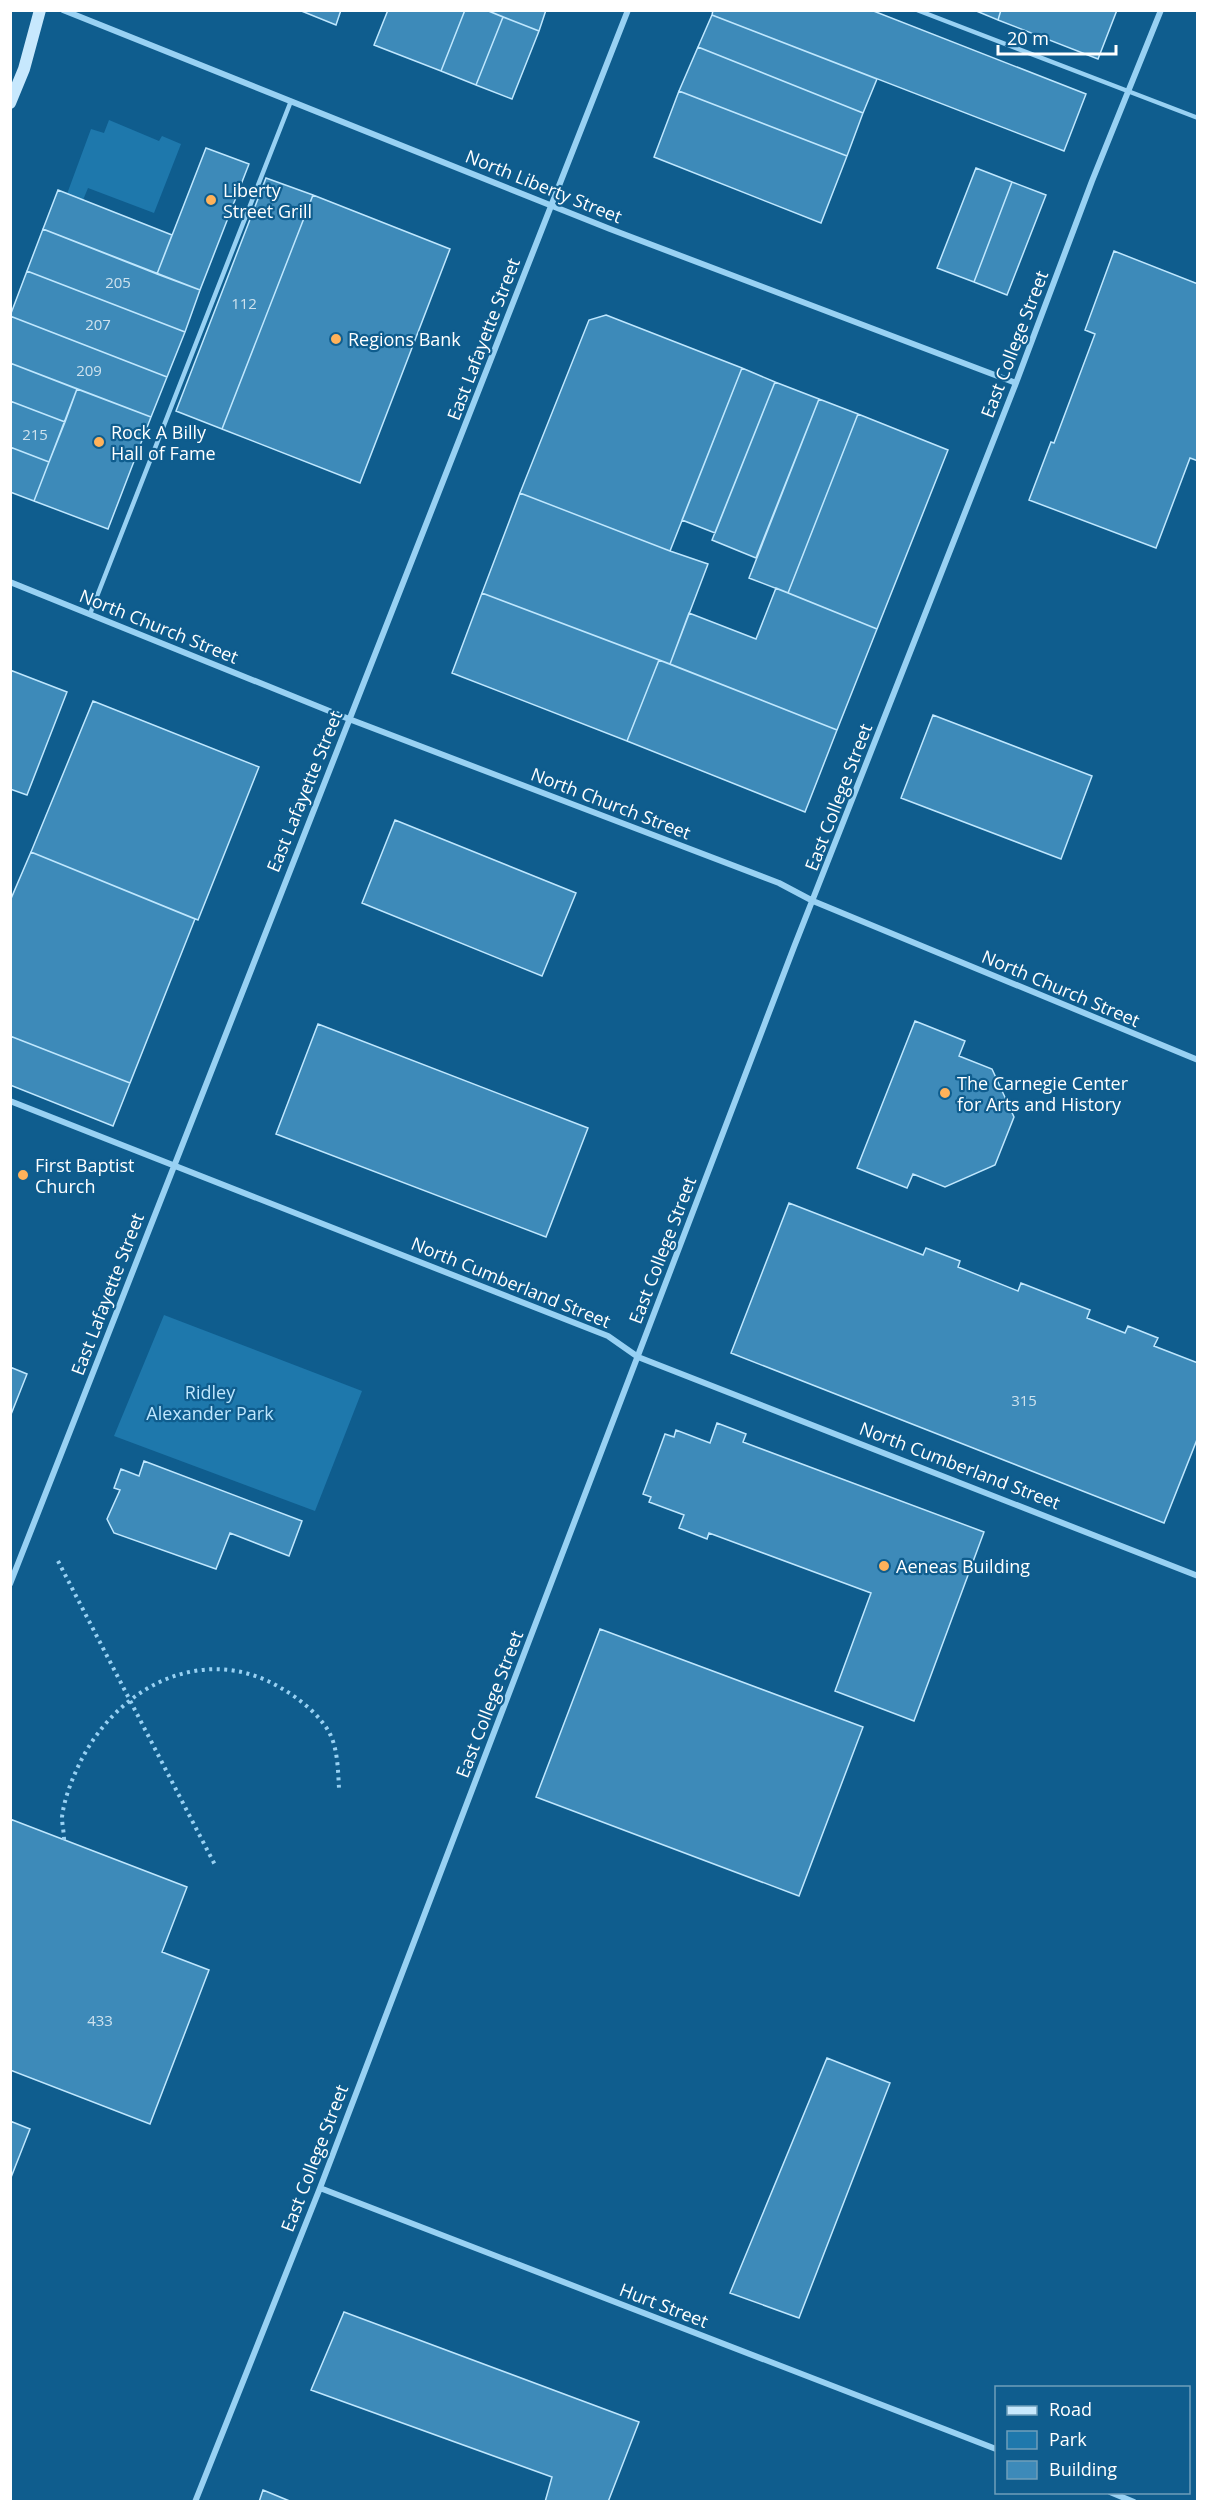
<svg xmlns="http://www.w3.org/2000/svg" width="1208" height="2512" font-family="'Open Sans',sans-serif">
	<rect width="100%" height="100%" fill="#0f5d8e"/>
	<!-- green -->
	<path fill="#1e78ac" d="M109,120l50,21 3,-5 19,8 -27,69 -66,-25 -5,12 -16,-6 24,-65 13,4z
		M164,1315l198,76 -47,120 -201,-75z"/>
	<!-- building -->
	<path fill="#3d8ab9" stroke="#bfe7fe" stroke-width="1.5" d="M299,10h42l-5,15z
		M388,10h77l-24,61 -67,-26z
		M465,10h21l17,7 -27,68 -35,-14z
		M486,10h60l-7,21z
		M713,10h158l215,84 -22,57 -352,-136z
		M974,10h27l-3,10z
		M1001,10h116l-19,49 -100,-39z
		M712,15l165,64 -14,34 -165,-66z
		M503,17l36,14 -27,68 -36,-14z
		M698,47l165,66 -16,43 -168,-65z
		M679,91l168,65 -26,67 -167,-66z
		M206,148l43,16 -49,126 -43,-16z
		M976,168l36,14 -38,100 -37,-14z
		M266,178l47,17 -91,234 -46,-18z
		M1012,182l34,13 -39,100 -33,-13z
		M58,190l114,45 -15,39 -114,-45z
		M313,195l137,54 -90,234 -138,-54z
		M43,229l157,61 -15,42 -158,-61z
		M1114,251l84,33v177l-8,-3 -34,90 -127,-48 22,-58 3,1 41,-109 -10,-4z
		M27,271l158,61 -18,45 -157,-61z
		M606,315l136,53 -72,183 -150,-58 69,-173z
		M10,316l157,61 -16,40 -141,-54z
		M10,363l67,26 -12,33 -55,-21z
		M742,368l33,14 -60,151 -33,-13z
		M775,382l44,17 -63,159 -44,-18z
		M77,389l74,28 -43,112 -74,-28z
		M819,399l39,15 -70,179 -39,-15z
		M10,401l55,21 -16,40 -39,-15z
		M858,414l90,36 -71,179 -89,-36z
		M10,447l39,15 -15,39 -24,-9z
		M520,493l150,58 38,13 -38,100 -188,-71z
		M776,588l101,41 -40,101 -167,-66 19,-51 67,26z
		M482,593l177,67 -32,81 -175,-68z
		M659,660l178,70 -32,82 -178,-71z
		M10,670l57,22 -40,103 -17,-6z
		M93,701l166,66 -61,153 -167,-68z
		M933,715l159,61 -31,83 -160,-61z
		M395,820l181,73 -34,83 -180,-73z
		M31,852l164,67 -65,164 -120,-47v-135z
		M915,1021l50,20 -6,15 33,13 22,48 -19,48 -50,22 -32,-13 -6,14 -50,-20z
		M318,1024l270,104 -42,109 -270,-103z
		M10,1036l120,47 -17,43 -103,-41z
		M789,1203l134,52 3,-7 34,13 -2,6 60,24 3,-8 69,27 -3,8 38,15 3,-7 30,12 -4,8 44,17v74l-34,86 -433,-170z
		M10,1367l17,7 -17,43z
		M717,1423l29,11 -3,8 241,90 -70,189 -79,-30 36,-98 -162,-60 -2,6 -28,-11 5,-13 -35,-13 2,-5 -8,-3 22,-60 9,3 2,-7 34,13z
		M144,1461l158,60 -13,35 -59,-23 -14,36 -102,-36 -7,-14 13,-29 -6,-2 7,-19 18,7z
		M600,1629l263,98 -64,169 -263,-99z
		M10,1819l177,68 -25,65 47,18 -59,154 -140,-54z
		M827,2058l63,25 -91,235 -69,-25z
		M10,2121l20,8 -20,51z
		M344,2312l295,110 -31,80h-63l7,-25 -241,-87z
		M263,2490l29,12h-33z"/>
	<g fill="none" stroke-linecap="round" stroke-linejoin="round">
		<!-- path -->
		<path stroke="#98d1f3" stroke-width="4" stroke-dasharray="3 4.5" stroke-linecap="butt" d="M58,1561l157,304
			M64,1840c0,-8 -2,-16 -2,-23 2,-16 8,-33 15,-48 35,-79 124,-129 204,-81 18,10 40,28 49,46 8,16 8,38 9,54"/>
		<!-- lane -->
		<path stroke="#98d1f3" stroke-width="4.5" d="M917,10l281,108
			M90,614l201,-513"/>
		<!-- street -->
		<path stroke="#98d1f3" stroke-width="6" d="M63,10l547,219 406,154
			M10,582l339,137 430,164 34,18 385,159
			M10,1101l598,235 30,21 560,219
			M10,1584l618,-1574
			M320,2188l676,261
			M1110,2492l24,10
			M195,2502l125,-314 474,-1241 222,-564 76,-202 69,-171"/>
		<!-- secondary -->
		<path stroke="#c7e8fd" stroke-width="12" d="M10,103l14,-34 16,-59"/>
	</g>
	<!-- markers -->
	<g fill="#ffb25a" stroke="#0f5d8e" stroke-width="2">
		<circle cx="211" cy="200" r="6"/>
		<circle cx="336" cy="339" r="6"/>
		<circle cx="99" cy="442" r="6"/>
		<circle cx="945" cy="1093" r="6"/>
		<circle cx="23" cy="1175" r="6"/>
		<circle cx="884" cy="1566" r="6"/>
	</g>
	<g text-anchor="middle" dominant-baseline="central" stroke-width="4.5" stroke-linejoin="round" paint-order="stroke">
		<!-- number labels -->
		<g font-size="15" fill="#cee2ee">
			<text x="118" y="282">205</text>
			<text x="244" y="303">112</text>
			<text x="98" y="324">207</text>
			<text x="89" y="370">209</text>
			<text x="35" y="434">215</text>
			<text x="1024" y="1400">315</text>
			<text x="100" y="2020">433</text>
		</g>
		<!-- street labels -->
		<g font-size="18" fill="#fff" stroke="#0f5d8e">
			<text transform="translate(544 186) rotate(22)">North Liberty Street</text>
			<text transform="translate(483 339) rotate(-69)">East Lafayette Street</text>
			<text transform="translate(1014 344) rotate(-69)">East College Street</text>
			<text transform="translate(159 626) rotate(22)">North Church Street</text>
			<text transform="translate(304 791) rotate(-68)">East Lafayette Street</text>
			<text transform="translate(838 797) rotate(-69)">East College Street</text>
			<text transform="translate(611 803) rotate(21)">North Church Street</text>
			<text transform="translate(1061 988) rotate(23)">North Church Street</text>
			<text transform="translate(662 1250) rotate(-69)">East College Street</text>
			<text transform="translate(511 1282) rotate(22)">North Cumberland Street</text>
			<text transform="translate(107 1294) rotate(-69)">East Lafayette Street</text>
			<text transform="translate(960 1465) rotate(21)">North Cumberland Street</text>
			<text transform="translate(489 1704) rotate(-69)">East College Street</text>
			<text transform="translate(314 2158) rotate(-69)">East College Street</text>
			<text transform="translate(664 2305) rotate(21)">Hurt Street</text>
		</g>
		<!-- poi labels -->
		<g font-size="18" fill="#fff" stroke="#0f5d8e" text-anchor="start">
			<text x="223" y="190">Liberty<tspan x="223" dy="21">Street Grill</tspan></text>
			<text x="348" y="339">Regions Bank</text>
			<text x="111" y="432">Rock A Billy<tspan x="111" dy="21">Hall of Fame</tspan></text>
			<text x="957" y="1083">The Carnegie Center<tspan x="957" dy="21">for Arts and History</tspan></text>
			<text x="35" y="1165">First Baptist<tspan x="35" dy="21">Church</tspan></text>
			<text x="896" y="1566">Aeneas Building</text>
		</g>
		<!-- park labels -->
		<g font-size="18" fill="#bfe7fe" stroke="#0f5d8e">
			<text x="210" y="1392">Ridley<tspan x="210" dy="21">Alexander Park</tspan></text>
		</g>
	</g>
	<!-- border -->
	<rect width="1208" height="2512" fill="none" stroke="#ffffff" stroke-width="24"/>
	<!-- legend -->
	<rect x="995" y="2386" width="195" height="108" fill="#0f5d8e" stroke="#6f9ebb" stroke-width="1.5"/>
	<rect x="1007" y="2406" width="30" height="9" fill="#c7e8fd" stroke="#6f9ebb" stroke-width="1.5"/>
	<text x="1049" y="2416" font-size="18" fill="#ffffff">Road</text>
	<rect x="1007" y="2431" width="30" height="18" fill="#1e78ac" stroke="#6f9ebb" stroke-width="1.5"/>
	<text x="1049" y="2446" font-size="18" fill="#ffffff">Park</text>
	<rect x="1007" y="2461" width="30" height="18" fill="#3d8ab9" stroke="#6f9ebb" stroke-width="1.5"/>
	<text x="1049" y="2476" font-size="18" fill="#ffffff">Building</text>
	<!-- scale -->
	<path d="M998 45v9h118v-9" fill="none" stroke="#ffffff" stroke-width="3"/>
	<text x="1007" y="45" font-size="18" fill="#ffffff" stroke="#0f5d8e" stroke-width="4.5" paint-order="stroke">20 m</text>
</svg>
